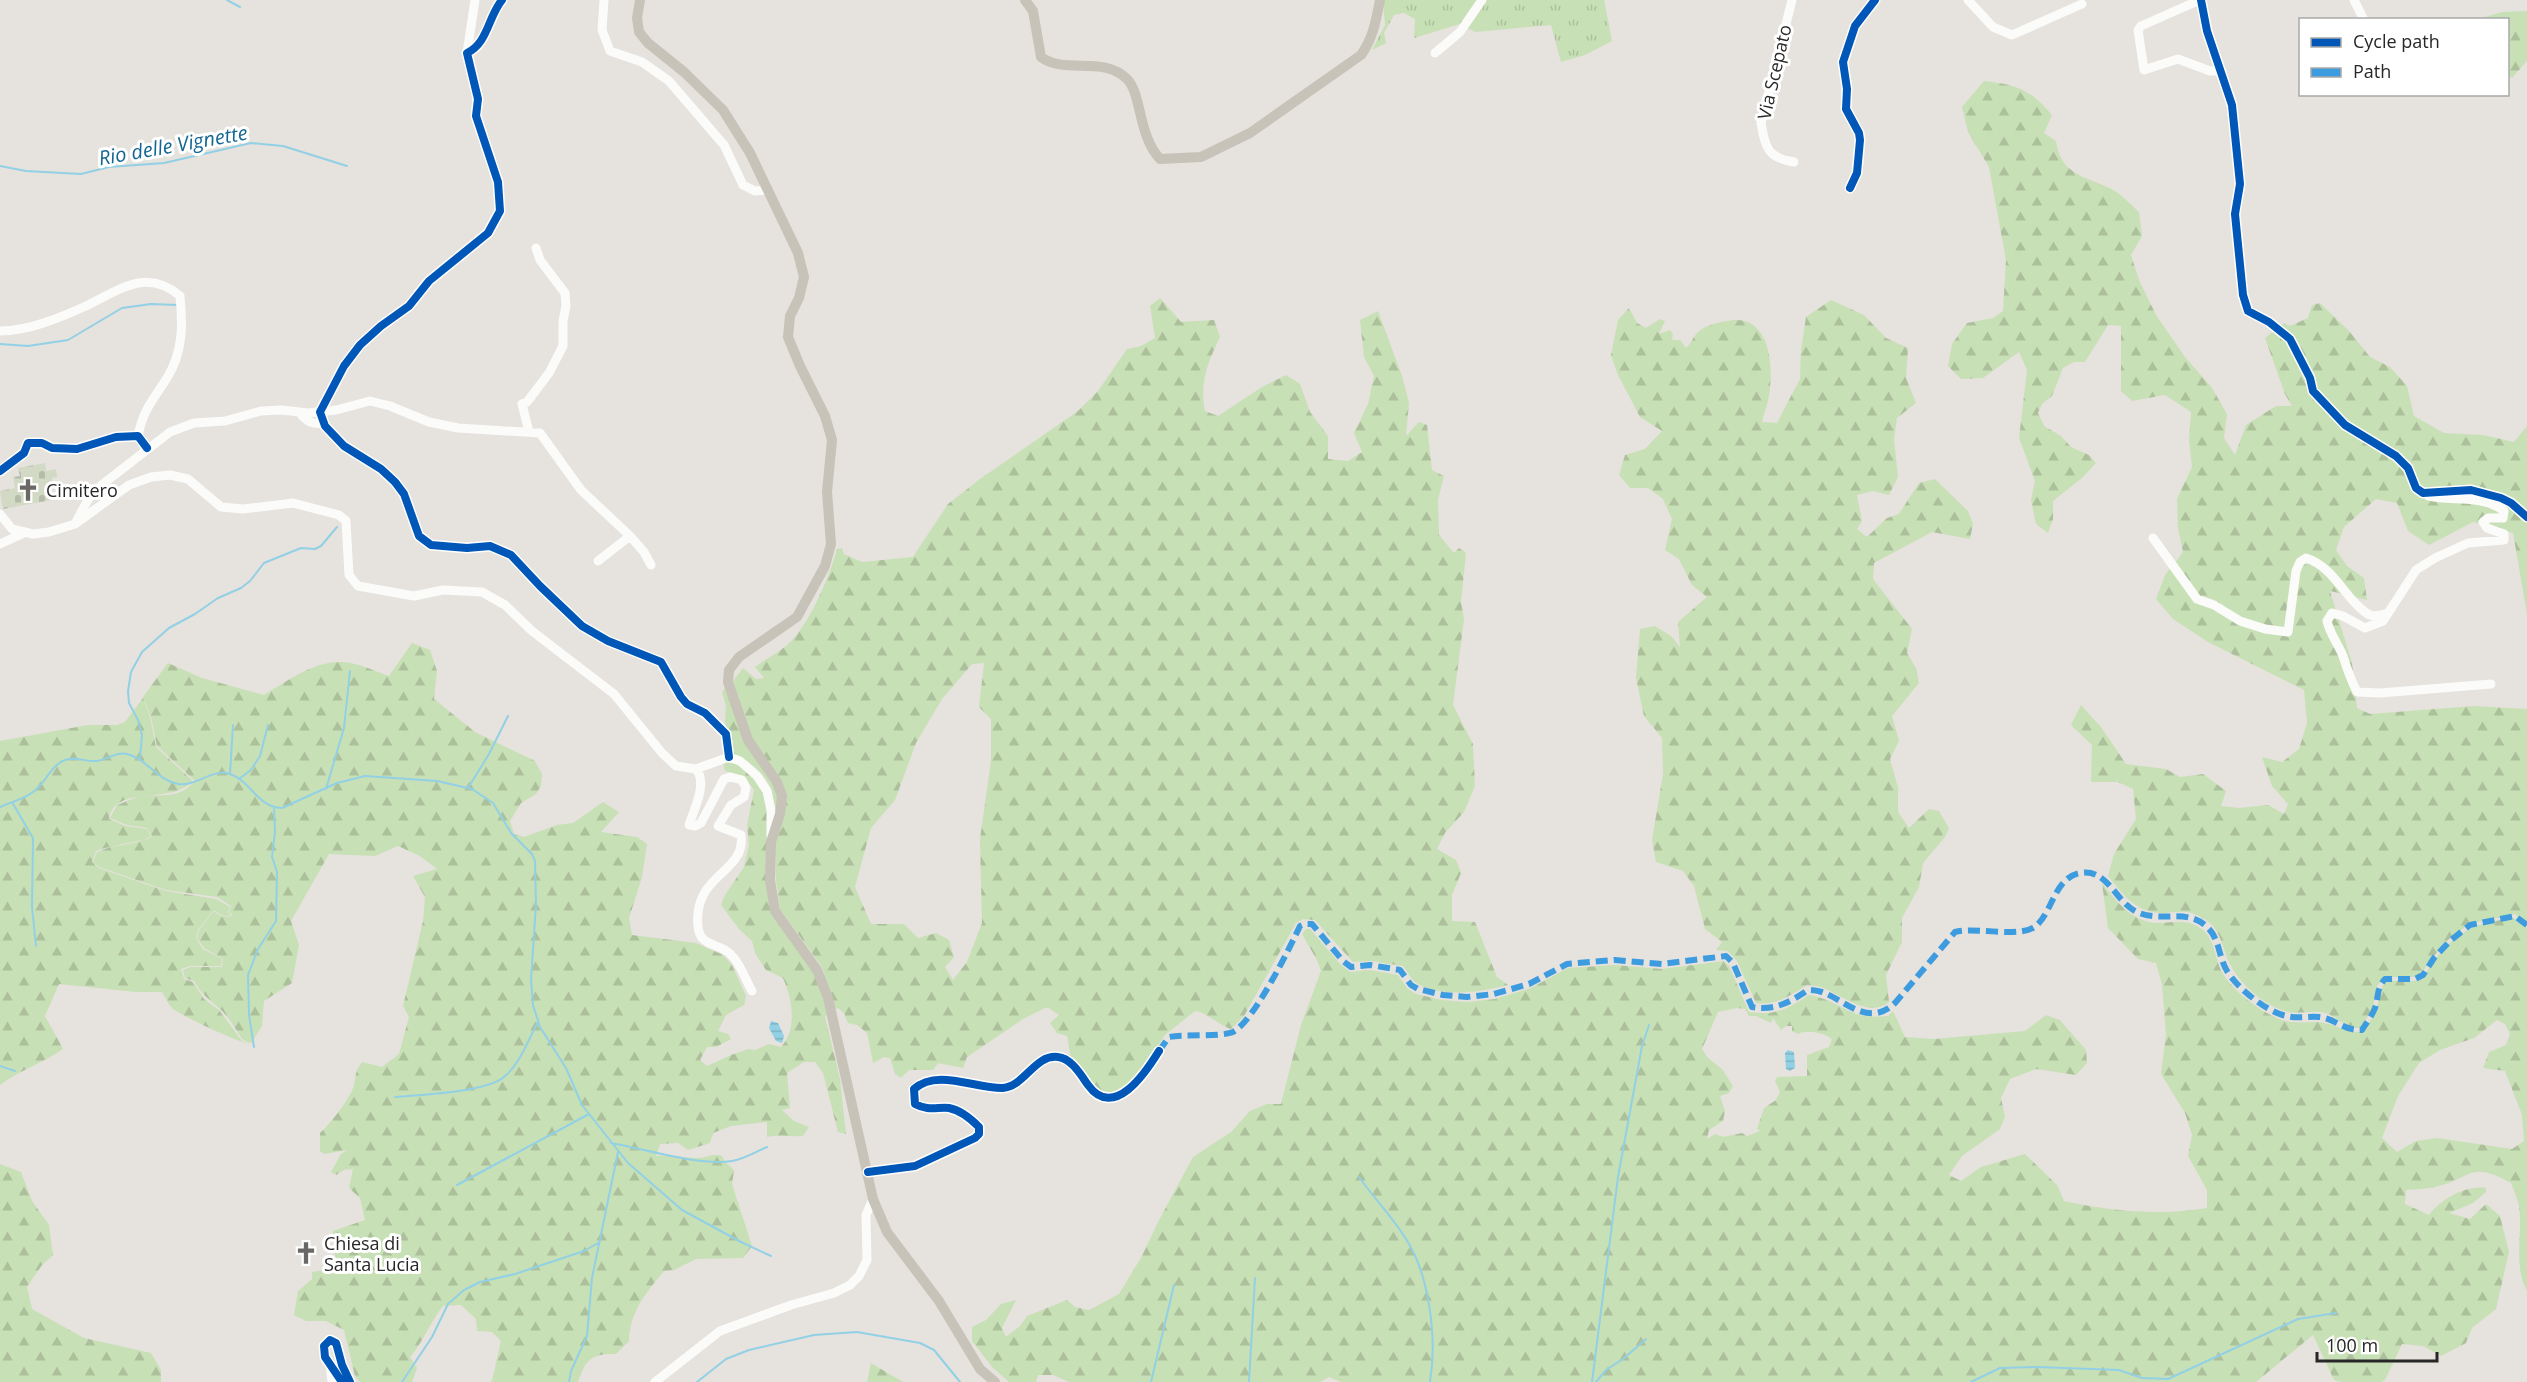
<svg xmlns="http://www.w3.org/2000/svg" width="2527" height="1382" font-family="'Open Sans',sans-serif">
	<defs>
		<pattern id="grass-tufts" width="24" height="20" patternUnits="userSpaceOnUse" patternTransform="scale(1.5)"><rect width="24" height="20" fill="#c8e0b6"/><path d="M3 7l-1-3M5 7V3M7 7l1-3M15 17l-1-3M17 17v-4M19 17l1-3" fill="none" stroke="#acc09c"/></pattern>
		<pattern id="forest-firs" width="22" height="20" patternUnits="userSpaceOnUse" patternTransform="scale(1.5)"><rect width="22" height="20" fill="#c8e0b6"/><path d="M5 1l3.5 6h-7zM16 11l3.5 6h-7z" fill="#acc09c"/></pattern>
		<pattern id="cemetery-stones" width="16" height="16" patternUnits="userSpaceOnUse" patternTransform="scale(1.5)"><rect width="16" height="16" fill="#d2dac5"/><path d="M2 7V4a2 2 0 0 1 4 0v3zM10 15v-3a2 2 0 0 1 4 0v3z" fill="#b4bba9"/></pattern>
		<pattern id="water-rules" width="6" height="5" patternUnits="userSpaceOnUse" patternTransform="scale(1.5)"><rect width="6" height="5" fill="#92d0e5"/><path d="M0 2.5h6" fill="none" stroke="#7eb3c4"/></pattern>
	</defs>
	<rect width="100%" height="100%" fill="#e6e2dd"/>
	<!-- grass -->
	<path fill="url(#grass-tufts)" d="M1383,0h221l8,41 -27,14 -24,7 -10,-37 -76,7 -15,-8 -46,14 1,-19 -11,-6 -10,2 -10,18 2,10 -14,7 13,-25z"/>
	<!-- forest -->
	<path fill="url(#forest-firs)" fill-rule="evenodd" d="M2527,11v50l-15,17 -4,-3v-55l-30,-1 24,-7z
		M1984,81c33,4 46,8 68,34l-8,18 12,8c5,39 37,35 62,52 7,5 14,13 21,19l3,24 -11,19 8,25 17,35 29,42 27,31 15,26 -3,24 11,17 11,-30 30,-19h16l-7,-12 -20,-56 19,-15 6,3 18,-8 4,-13 8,-2 29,28 21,26 20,10 17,19 7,30 30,17 39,2 31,7 13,-16v188l-14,-81 -40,-11 -44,23 -21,-14 -11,-28 -21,-4 -32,28 -8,23 11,16 17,12 3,22 -12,-3 -31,-32 -26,-4 -12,69 -45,-12 -42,-21 -24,-34 8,-11 -5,-24 -1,-29 15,-32 -3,-27 2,-28 -26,-17 -33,6 -11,-10v-65l-13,-1 -23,37h-11l-11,6 -11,28 -10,8 -4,9 6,13 17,10 10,11 18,8 7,8 -13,14 -30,24v18l-5,14 -12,-9 -5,-24 4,-19 -16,-43 8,-68 -8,-18 -36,26 -22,1 -13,-13 4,-22 15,-21 26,-5 10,-7 3,-51 -17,-93 -21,-35 -6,-25z
		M1160,298l21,24 33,-2 6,17c-12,25 -21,46 -15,74l13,5 44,-29 24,-12 14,9 10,28 18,24v23l20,2 14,-9 -8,-19 14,-29 6,-28 -10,-19 -4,-37 18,-9 24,65 7,27 -3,33 13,-14 8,3 5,45 12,6 -6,24 1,35 15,18 5,-5 7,5 -5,49 3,17 -11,86 20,39 2,42 -11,26 -19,21 -8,16 19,11 5,13 -9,22v26l23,1 22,55 11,8c-27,7 -64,13 -90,-1 -6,-3 -11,-13 -15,-18l-32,-5 -18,1 -38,-42 -12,-1 -7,4 -52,93 -13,13c-12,-4 -25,-17 -36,-18l-30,24 -31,46 -19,12 -16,-3 -9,-8 -9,-15 -10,-8 -4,-23 -10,-3 -7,-10 9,-8 -12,-8 -24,12 -56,38 -4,11 -25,-5 -5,7h-24l-8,8 -6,-4 -5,-16 -6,-1 -11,6 -6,-30 -10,-8 -9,-2 -4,-10 -6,-5 -4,2 -12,-43 -42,-58 -4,-29 -1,-37 11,-48 -34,-57 -19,-57 10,-13 13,11 8,-1 -9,-11c9,-7 18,-11 27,-18 24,-15 48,-73 55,-100l5,-1 2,6 18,8 51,-5 35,-53 32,-25 98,-68 20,-20 29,-42 14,-3 14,-8 -5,-32zM984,663l-5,44 12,12v42l-11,78 2,84 -15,39 -14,18 -8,-13 9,-10 -5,-17 -13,-7 -18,5 -14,-14h-33l-16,-37 16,-59 24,-28 21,-57 26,-44 30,-35z
		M1831,300l33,15 22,23 22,10 -2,30 10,25 -19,15 -3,21 4,38 -9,18 -16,-4 -16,4 5,26 -5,8 10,8 20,-19 12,-4 20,-31 16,-4 33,32 5,13 -3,15 -38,-7 -58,31 -1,16 39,50 -5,24 9,15 3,15 -27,33 7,25 -9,18 8,29v24l11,16 20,-19 10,2 10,17 -4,9 -22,26 -4,24 -17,31v24l-16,33 3,27c-19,16 -45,-5 -63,-13 -5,-3 -12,-3 -19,-4 -16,10 -31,21 -51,18l-19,-42 -9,-10 -12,-1 6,-8 -17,-13 -11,-43 -11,-15 -27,-9 -4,-22 11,-66 -1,-36 -18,-22 -8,-38 4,-49 15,-3 16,10 9,11 -2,-25 29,-25 -15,-12 -13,-26 -14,-9 7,-31 -9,-20 -15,-11h-18l-11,-13 6,-20 20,-6 17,-18 -22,-14 -22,-42 -7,-20 7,-35 11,-12 8,15 9,5 14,-9 5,2 -6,13 11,-4 3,4 -1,6h8l6,8c5,-4 7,-11 11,-15 8,-8 20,-10 30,-12 43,-9 47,44 42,74 -1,9 -5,18 -7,27l15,1 23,-44 1,-29 5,-33z
		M2306,561l8,2 33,32 -17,-4 22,72 5,45 13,6 104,-8 53,3v214l-12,-9 -46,10 -20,15 -16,18 -12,17 -8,3h-29l-7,9 -4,21 -12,21c-19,1 -24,-15 -42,-16 -10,-1 -20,2 -31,0 -27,-7 -53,-32 -62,-57 -5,-14 -7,-26 -20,-35 -23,-15 -33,-4 -53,-8 -21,-4 -32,-20 -45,-36l6,-22 22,-35 -3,-30 -15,-7h-27l1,-37 -21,-20 10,-20 20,22 25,37 40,5 14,8 23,-3 23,17 -5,15 18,2 29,-3 16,9 4,-10 -16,-18 -10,-29 20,5 17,-13 8,-26 -3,-33 -96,-48 -35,-23 -17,-20 9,-24 6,-8 25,34 90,34 13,-64z
		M412,643l18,7 7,21 -3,28 41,33 60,29 7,13 -1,12 -5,8 -15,9 -11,18 4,13 10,3 33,-12 16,-2 30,-21 16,10 -18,20 36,5 10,7 -5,33 -13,41 3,17 64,8 27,12 9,10 14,31 -2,9 -18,10 -8,16 10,3 3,5 -15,8h-9l-7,13 7,6 24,-11 17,-6 7,1 14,-6 12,3c17,-18 11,-49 2,-69l-17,-8 -11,-17 -3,-12 -13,-12 -18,-24 4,-10 19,-28 5,-22 -2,-20 7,-35 -10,-14 -19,-5 -2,-9 15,2 16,14 10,14 4,18 4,103 42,58 14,43 -3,2 15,63 6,55 -8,-2 -15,-59 -8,-11h-11l-17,11 3,35 -8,2 12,11 15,6 -6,9c-13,1 -24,-2 -36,1v-15l-36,4 -18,7 -3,10 -22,7 -10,-7 -18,1 -4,12c15,-3 28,3 43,2 10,-1 13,-5 23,-2l3,6 9,8 -2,14 20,62 -9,12 -47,1 -22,11 -10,1c-18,22 -34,40 -35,70l-13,13c-23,-1 -31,5 -38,28h-89l3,-1 9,-40 -9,-9 -15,-1 -1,-12 -15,-14 -18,1c-14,18 -18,33 -33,51l7,11 -5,14h-52l-5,-6 -11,-46 -18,-9h-20l-12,-6 4,-24 14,-12v-7l24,-4 -3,-37 32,-11 -5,-22 -11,-10 4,-19 -9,1 -8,5 -5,-3 10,-18 6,-4 -23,4 -4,-3v-18c10,-9 31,-35 34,-48 2,-10 1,-14 8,-23l20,5 17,-13 10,-37 -6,-11 20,-85 2,-24 -12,-21 24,-7 -17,-13 -22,-10 -23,10 -46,-2 -38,67 8,24 -7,38 -28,18 -2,25 -11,17 -8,-3c-7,-10 -14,-23 -23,-31 -13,-12 -17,-13 -26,-28l-9,-3 -2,-8 7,-3h32l1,-8 -19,-11 -7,-10 2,-8 15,-19c7,6 12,7 19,4l-4,-3 2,-6 -14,-9 -51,-7 -67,-23 -6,-5 4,-10 16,-6 35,-7 4,-3 -5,-8 -20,-3 -17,-7 7,-13c10,-3 18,-9 28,-9 22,-2 33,3 50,-15l-38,-35 -6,-29 -8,-20 25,-34 34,15 62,17c25,-15 55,-38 86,-32 13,2 27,9 39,13z
		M726,687l48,96 4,14 -1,17c-4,-8 -3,-17 -6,-25 -6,-16 -24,-31 -40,-35l-6,-33 1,-15 -4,-14z
		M143,698l7,19 6,30 37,34c-23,25 -77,2 -84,38l17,7 21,3 4,7c-15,10 -38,8 -55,15l-4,11 7,6 67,23 50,8 14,8 -2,5 3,3c-7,3 -11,-1 -17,-5l-16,20 -2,8 7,11 19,10 -1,7h-31l-9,3 3,10 9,3 11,17 15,11 23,31 8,3c-10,-1 -69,-28 -78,-36 -4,-4 -7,-12 -10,-16h-26l-77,-8 -14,32 18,33c-20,14 -43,21 -63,36v-344l88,-16h29l8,-3z
		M2102,883c14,18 29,38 54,40 16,0 29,-5 44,5 15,9 14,29 22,44 10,19 40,41 60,48 12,4 24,2 36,2 16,1 27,11 44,10 5,-7 11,-14 14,-22 4,-11 2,-20 10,-29 9,-1 23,2 32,-1 8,-4 11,-14 17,-21 25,-30 41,-36 79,-41l13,10v363c-14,-26 -4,-58 -8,-85 -2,-8 -5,-16 -8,-23 -42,-23 -38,-5 -76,4 -9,2 -19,2 -29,3l-1,14 24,11c12,-16 37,-30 57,-27v4l-13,11 -24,10 21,6 16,-15 14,12 9,36 -13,57 -24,19 -6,15 -25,13 -18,-10 -21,-2 -17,36 -4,2h-39l-8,-2 -21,-45 -57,47h-915l-12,-5 -9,5h-251l-16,-7h-15l-2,7h-27l-17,-15 -20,-26v-14l14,-7 15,-16 15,-4 -14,28 4,9 14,-11 7,-10 40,-16 8,7 14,3 30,-16 23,-38 16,-34 35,-65 38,-25 19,-21 17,-7h14l20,-79 20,-54 -4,-11 -15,-26 4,-5h4l30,35 10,8 20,-2 28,5 9,13 9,6 26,6 25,2 28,-3 36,-11 37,-20 47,-3 47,4 62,-8 5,5 20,46c27,4 38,-3 60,-17 32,5 39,26 79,21l5,-5 12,26 29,2 91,-8 21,-16 14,5 26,30 1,13 -11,12 -40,-6 -26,10 -9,19 4,19 -5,12 -38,27 -13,19 12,6 20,-14 44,-13 32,31 7,16c45,10 97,15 143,7v-18l-19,-34 4,-21 -7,-22 -24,-39 5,-40 -4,-50 -6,-21 -18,-4 -30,-31zM1737,1008l8,1 4,7h7l15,7 2,-5 8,12 5,-4h6v5l6,3c8,-5 27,-1 34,5l-3,8 -22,8v21l-30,1 -2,4 5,11 -4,8 -12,8 -7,21 3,2 -13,5 -5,-3 -19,4 -8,-3 -8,5 2,-9 14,-9 2,-10 -5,-15 9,-3 4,-7 -11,-17 -14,-11 -6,-9 16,-37zM2497,1020l8,4 5,10 -4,11 -17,7 -6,16 22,3 17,44 2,26 -12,8 -75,-11 -21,3 -19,11 -15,-14 16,-42 21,-33 21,-13 34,-12z
		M0,1164l21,8 11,29 17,24 4,30 -11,10 -15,22 5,22 52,29 67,15 10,17v12h-161z
		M871,1363l32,19h-36z"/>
	<!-- cemetery -->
	<path fill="url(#cemetery-stones)" d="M45,463l1,8 10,-2 1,8 -5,1 2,10 -5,1 2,11 -48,9 -3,-18 15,-3 -2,-11 7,-1 -2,-8z"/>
	<!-- water -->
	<path fill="url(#water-rules)" d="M771,1021l7,2 6,13 -2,7 -6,-2 -7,-13z
		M1788,1050l6,2 1,16 -5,3 -4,-2 -1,-16z"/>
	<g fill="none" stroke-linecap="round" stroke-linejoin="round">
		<!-- stream -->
		<path stroke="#92d0e5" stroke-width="2" d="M227,0l13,7
			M0,166l26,5 55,3 28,-7 55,-4 87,-20 32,3 64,20
			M0,344l28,2 40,-6 54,-32 29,-4 26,1
			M140,759l2,-24 -4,-15 -9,-17 -1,-12 3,-19 11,-20 27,-24 26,-14 23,-16 23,-10 9,-7 14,-18 37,-15 14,1 6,-3 16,-19
			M230,774l3,-49
			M239,779l12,-9 9,-14 8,-31
			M468,788l21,-34 19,-38
			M326,789l18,-61 6,-57
			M12,802l21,36 -1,69 4,39
			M0,807c11,-5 24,-8 33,-15 12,-8 18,-27 32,-32 10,-4 21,2 31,1 11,-1 21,-10 31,-7 20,5 30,26 51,30 18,3 34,-16 52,-10 22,8 27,33 52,34l55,-25 28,-7 72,5 35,8 21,14 18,30 21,21 3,7 1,43 -5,76 2,25 7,22 26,41 16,37 46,58 54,47 59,32 30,14
			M254,1047l-5,-32 -1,-40 10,-26 18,-28 1,-49 -5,-15 3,-25 -1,-24
			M0,1066l15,5
			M395,1097c24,-2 92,-5 109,-20 16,-13 24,-37 34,-55
			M611,1143c33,6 88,23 121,18 12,-2 23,-9 35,-14
			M1359,1177c15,21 34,41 47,62 24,37 31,101 24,143
			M457,1185l132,-71
			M402,1382l30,-45 16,-33 16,-14 16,-8 35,-8 69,-23 16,-9
			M569,1382l2,-11 16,-35 5,-58 26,-126
			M697,1382l29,-23 23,-9 65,-15 43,-3 63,11 14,7 26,32
			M1151,1382l23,-97
			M1249,1382l6,-104
			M1592,1382l26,-205 24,-131 7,-21
			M1596,1382l10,-12 17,-11 23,-20
			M1971,1382l29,-14 37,-1 82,3 23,8 26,1 130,-60 38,-6"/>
		<!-- minor -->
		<path stroke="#fbfbfa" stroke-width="9" d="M502,0c-14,17 -14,43 -35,53l11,46 -2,17 22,66 2,29 -12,22 -59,48 -20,25 -28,20 -21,19 -16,21 -24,46 5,14 19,20 37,23 14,13 9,12 15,42 12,9 36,3 23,-2 21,9 29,31 42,40 26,15 53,21 20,35 6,7 18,9 21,21 3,23
			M604,0l-2,30 8,21 32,11 27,19 55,64 19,40 12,6 12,-1
			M1792,0l-31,123c4,25 7,35 33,39
			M1968,0l25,27 19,8 70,-31
			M2200,0l-59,26 -3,4 6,40 34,-11 32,12h12
			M2201,0l6,31 25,74 8,79 -5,30 8,81 5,16 21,11 21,17 20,39 3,13 32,34 51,31 12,12 8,20 7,5 48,-3 30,8 10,5 16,14
			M2354,0l10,20
			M467,53l8,-53
			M1435,53l25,-21 22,-32
			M1850,188l7,-15 3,-33 -1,-7 -13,-24 1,-20 -4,-27 12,-36 20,-26
			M0,331c29,0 62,-14 88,-26 33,-16 59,-37 92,-9 3,29 3,56 -13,82 -14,22 -24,32 -29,58
			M299,412c7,9 13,13 25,11
			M529,432l-7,-28 5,-2 22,-29 14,-27v-25l3,-15 -1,-13 -25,-33 -4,-12
			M0,471l24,-18 4,-10h14l10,5 25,1 39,-12 22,-1 9,12
			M2428,496c24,6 54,-2 76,15l-1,7h-15l-5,4 4,6 17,6v6l-36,3 -33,15 -19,12 -33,51 -18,7 -22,-12 -11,-3 -5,8c3,13 11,23 16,35 4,13 8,24 14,36l23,1 111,-9
			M0,514l12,15 21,5 16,-2 26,-8 54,-39 22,-8 19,-2 18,4 33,28 22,2 50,-6 46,12 7,6 3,54 9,11 56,10 29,-6 39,2 23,13 27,26 82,63 48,59 14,13 20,3 33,-12 11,4 17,15 10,15 4,19v26
			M76,522l15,-28 17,-14 62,-48 24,-9 31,-2 36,-10 21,-1 26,3 28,-3 34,-9 20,5 39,16 29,6 82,5 41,57 49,46 -32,25
			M630,536l14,16 7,13
			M2153,538l44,61 17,6 26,16 25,8 23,3 8,-61 4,-9 6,-4c28,9 38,39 59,54 7,6 16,4 23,1
			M0,544l24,-11
			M696,769c12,14 -2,40 -7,56l6,1 6,-3 23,-44 6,-2 12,3 4,8 -2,9 -13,8 -13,21 23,9c5,35 -39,38 -43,78 -4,40 21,25 36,45 8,10 12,23 18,33
			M868,1172l47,-6 60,-28 4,-4v-7c-7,-7 -19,-17 -30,-19 -12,-1 -21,3 -34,-4l-1,-15c23,-21 62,0 89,-1 22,-2 32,-34 55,-31 13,1 23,18 30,28 26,36 58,-13 71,-34
			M330,1364l2,18
			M342,1382l-17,-25 -1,-11 6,-6 6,3 6,22 8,17
			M655,1382l65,-51 71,-26 43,-12 16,-8 9,-9 8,-16 -1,-45 7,-16"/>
		<!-- major -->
		<path stroke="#c7c3b8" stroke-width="10" d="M640,0l-3,18 2,14 9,11 36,29 39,38 27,43 48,100 6,24 -5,21 -9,18 -2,21 12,29 25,50 7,24 -5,52 4,52 -6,22 -28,51 -58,40 -10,13 -1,12 20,58 29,42 5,14 -2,18 -9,28 -1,38 5,31 42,59 11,28 45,201 14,33 52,69 41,68 15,13
			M1025,0l8,11 8,46c24,18 62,-2 86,22 15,15 11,57 33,80l41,-2 49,-24 111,-78c12,-17 15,-34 19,-55"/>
		<!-- quiet -->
		<path stroke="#3d9ce0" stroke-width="6" stroke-dasharray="12 6" stroke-linecap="butt" d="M1159,1051l10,-14c15,-3 53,0 64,-5 21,-11 56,-83 67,-106l5,-2h7l31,37 8,6 19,-2 30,5 11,15 7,4 25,6 24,2 27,-3 35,-10 38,-20 48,-4 47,4 64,-8 7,7 19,44c23,4 38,-5 56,-17 5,0 10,1 14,2 25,9 46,36 73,11l60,-71c22,-6 69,8 83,-8 15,-15 17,-46 42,-51 28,-5 35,29 57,39 24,11 49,-4 69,14 14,12 12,30 21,45 10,17 41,42 60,45 11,3 21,0 32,1 16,1 24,14 43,13 4,-7 10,-14 13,-22 4,-12 1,-19 10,-29h30l8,-4 11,-17 16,-17 20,-16 45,-9 12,9"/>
		<!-- cycleway casing -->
		<g stroke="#fff" stroke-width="11">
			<path id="cycleway" d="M502,0c-14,17 -14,43 -35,53l11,46 -2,17 22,66 2,29 -12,22 -59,48 -20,25 -28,20 -21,19 -16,21 -24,46 5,14 19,20 37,23 14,13 9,12 15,42 12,9 36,3 23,-2 21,9 29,31 42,40 26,15 53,21 20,35 6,7 18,9 21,21 3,23
				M2201,0l6,31 25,74 8,79 -5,30 8,81 5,16 21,11 21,17 20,39 3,13 32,34 51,31 12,12 8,20 7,5 48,-3 30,8 10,5 16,14
				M1850,188l7,-15 3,-33 -1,-7 -13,-24 1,-20 -4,-27 12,-36 20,-26
				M0,471l24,-18 4,-10h14l10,5 25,1 39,-12 22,-1 9,12
				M868,1172l47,-6 60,-28 4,-4v-7c-7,-7 -19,-17 -30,-19 -12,-1 -21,3 -34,-4l-1,-15c23,-21 62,0 89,-1 22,-2 32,-34 55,-31 13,1 23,18 30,28 26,36 58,-13 71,-34
				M342,1382l-17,-25 -1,-11 6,-6 6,3 6,22 8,17"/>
		</g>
		<!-- cycleway -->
		<use href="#cycleway" stroke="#0057b8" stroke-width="8"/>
	</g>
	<!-- icons -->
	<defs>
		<g id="church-bare" transform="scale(1.8)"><path d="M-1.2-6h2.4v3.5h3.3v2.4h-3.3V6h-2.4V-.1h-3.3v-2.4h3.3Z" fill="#6a6867" stroke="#fff" stroke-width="2.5" paint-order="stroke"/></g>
	</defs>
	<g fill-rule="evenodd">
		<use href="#church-bare" x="28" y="490"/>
		<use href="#church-bare" x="306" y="1253"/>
	</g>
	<g text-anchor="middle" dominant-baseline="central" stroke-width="6" stroke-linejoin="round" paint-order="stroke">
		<!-- street labels -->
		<g font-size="18" fill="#272727" stroke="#fff">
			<text transform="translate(1774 72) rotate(-77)">Via Scepato</text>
		</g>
		<!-- poi labels -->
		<g font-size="18" fill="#272727" stroke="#fff" text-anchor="start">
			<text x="46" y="490">Cimitero</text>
			<text x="324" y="1243">Chiesa di<tspan x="324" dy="21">Santa Lucia</tspan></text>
		</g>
		<!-- water labels -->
		<g font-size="20" font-style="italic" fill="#126691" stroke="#fff">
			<text transform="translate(173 145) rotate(-10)">Rio delle Vignette</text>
		</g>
	</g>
	<!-- legend -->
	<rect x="2299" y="18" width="210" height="78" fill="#ffffff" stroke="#a9a9a9" stroke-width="1.5"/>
	<rect x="2311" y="38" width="30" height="9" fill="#0057b8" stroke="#a9a9a9" stroke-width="1.5"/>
	<text x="2353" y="48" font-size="18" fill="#272727">Cycle path</text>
	<rect x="2311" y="68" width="30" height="9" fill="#3d9ce0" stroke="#a9a9a9" stroke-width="1.5"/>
	<text x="2353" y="78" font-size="18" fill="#272727">Path</text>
	<!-- scale -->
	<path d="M2317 1352v9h120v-9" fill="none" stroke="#272727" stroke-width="3"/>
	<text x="2326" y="1352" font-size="18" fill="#272727" stroke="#ffffff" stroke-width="4.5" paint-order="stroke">100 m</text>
</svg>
